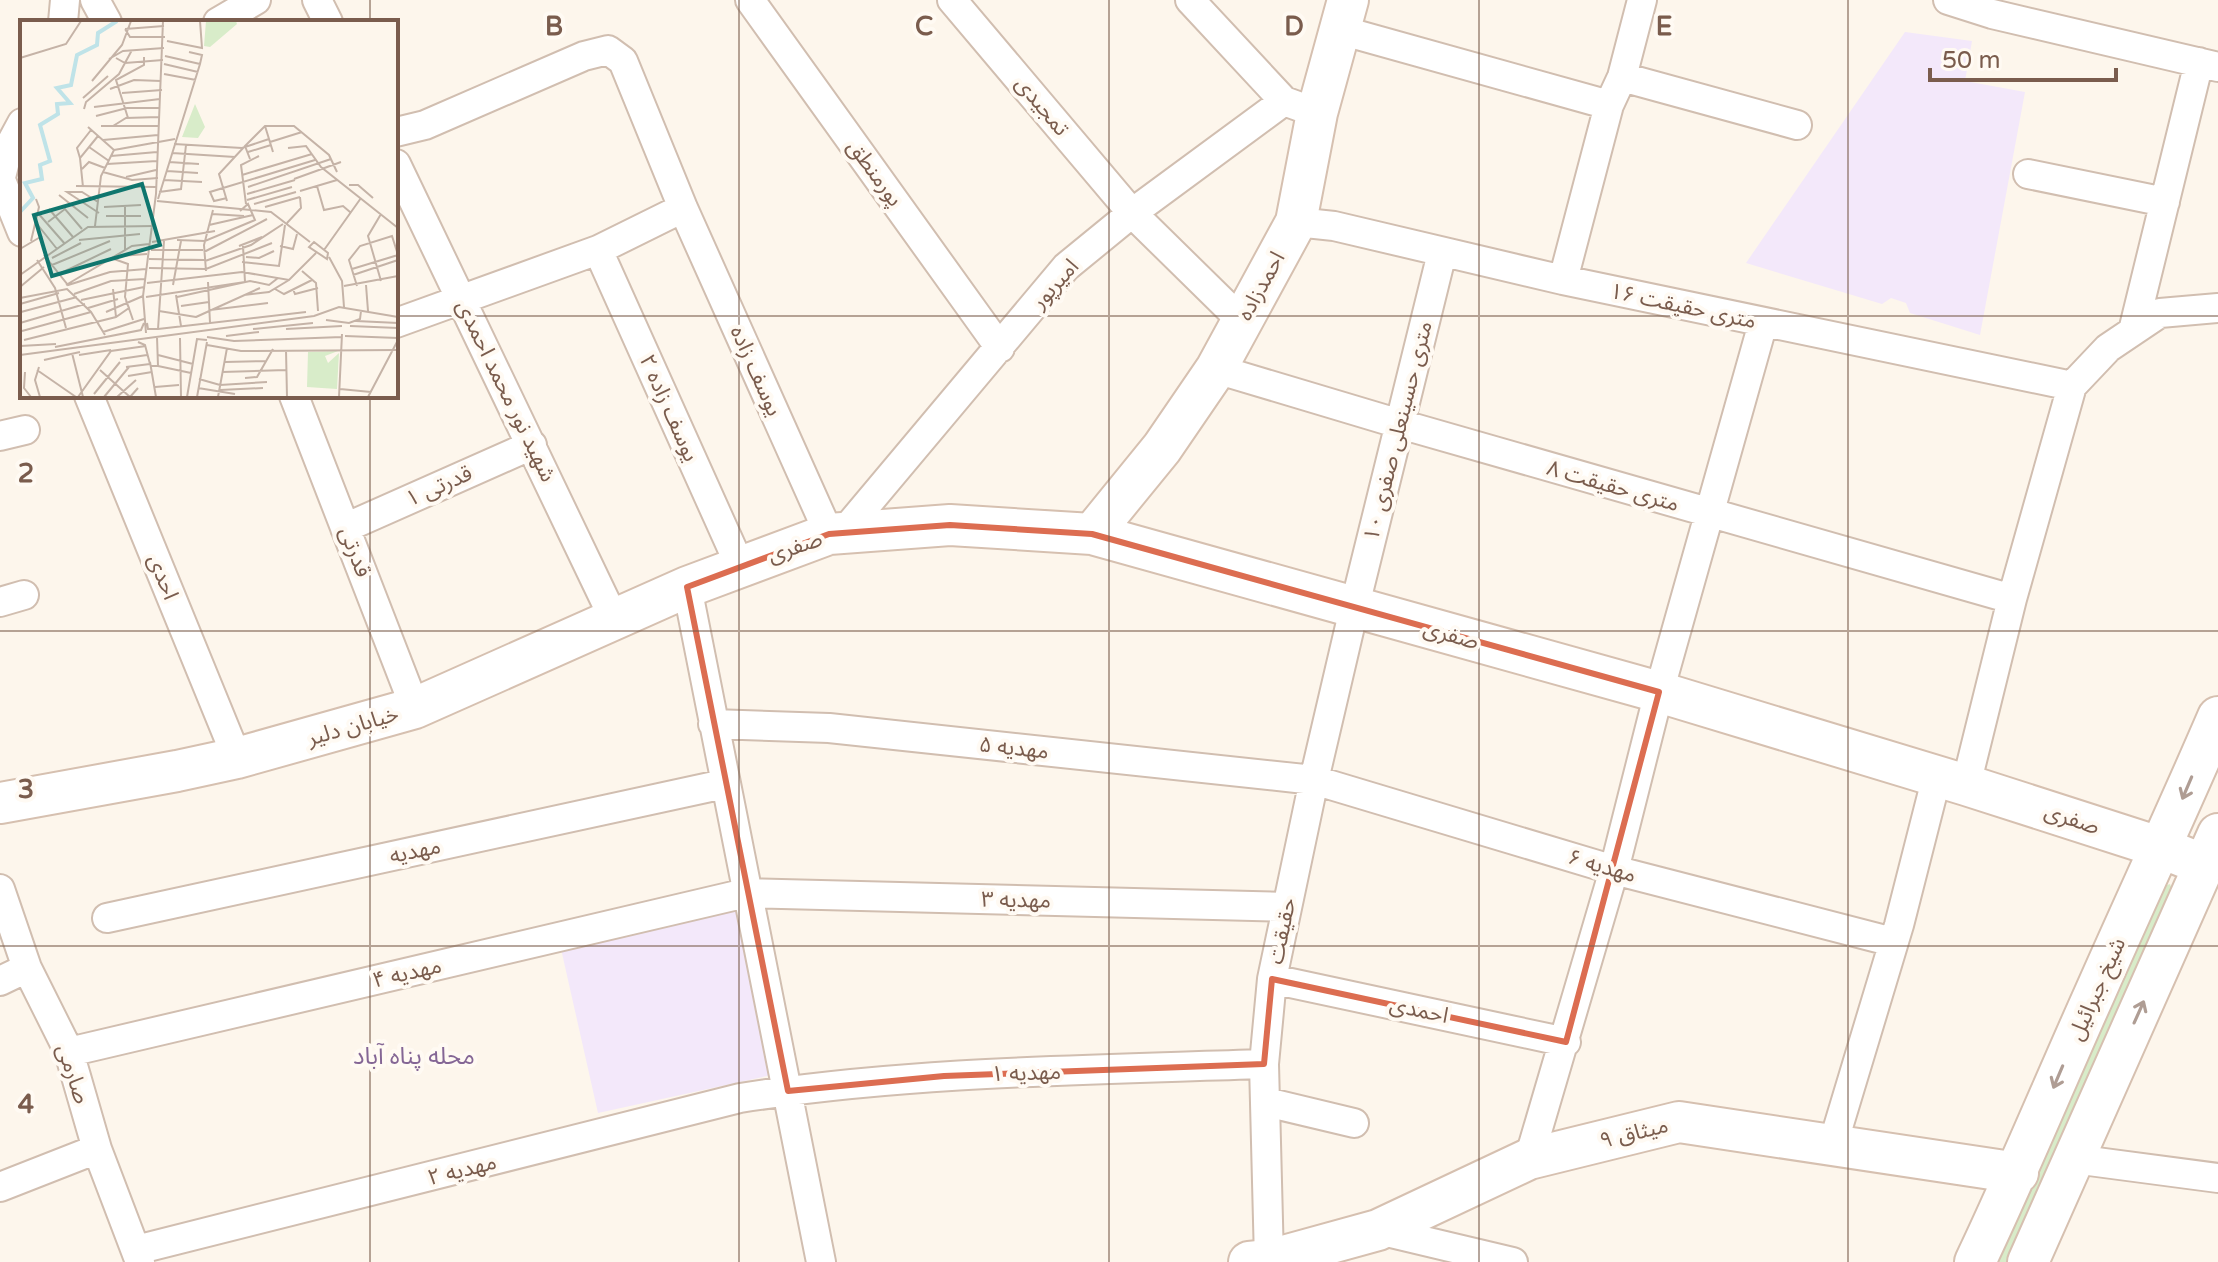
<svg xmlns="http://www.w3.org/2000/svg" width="2218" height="1262" font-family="'Varela Round','Noto Sans Arabic',sans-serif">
	<rect width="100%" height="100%" fill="#fdf6ec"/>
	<!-- education -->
	<path fill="#f3e8fa" d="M1905,32l67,9 -7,40 60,11 -45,243 -70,-22 -4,-10 -15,-5 -9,6 -136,-41z
		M737,901l39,173 -178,39 -39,-173z"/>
	<!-- green -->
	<path fill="#d8ecc9" d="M2170,884l4,10 -166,368h-15l166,-374z"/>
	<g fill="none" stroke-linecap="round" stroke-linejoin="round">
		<!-- street casing -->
		<g stroke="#d1beb0" stroke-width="32">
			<path id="street" d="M95,0l12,22
				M317,0l11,22
				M750,0l250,348
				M952,0l180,213 110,108
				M1190,0l94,101
				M1948,0l44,14 226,53
				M63,22l2,-22
				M218,22l38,-22
				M1340,30l269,75
				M1622,77l175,48
				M396,132l29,-7 159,-69 24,-6 15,11 60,147 146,326
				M396,164l218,455
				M2028,174l137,28
				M1,180l21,52
				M0,181l8,-32 14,-26
				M1296,222l38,4 229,54 509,106
				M598,250l142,316
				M1563,280l46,-175 13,-28 20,-77
				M396,323l202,-73 85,-42
				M2133,331l66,-269
				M1216,369l184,55 612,175
				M89,396l148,362
				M294,396l121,312
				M0,436l25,-6
				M345,528l187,-83
				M842,534l224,-267 66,-54 152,-112 33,12
				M687,587l134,675
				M0,602l24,-7
				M713,724l116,4 485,52 300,90 279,72
				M1966,785l46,-186 60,-213 36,-38 52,-35 58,-5
				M0,889l27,79 42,84 28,97 43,113
				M107,918l617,-134
				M1272,979l294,63
				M0,981l27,-13
				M69,1052l677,-159 541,14
				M1266,1102l88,21
				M1833,1144l66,-219 38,-149
				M1529,1159l85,-289 45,-178 104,-369
				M2074,1159l144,19
				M0,1187l97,-38
				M1378,1230l135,32
				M136,1250l604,-152c173,-27 349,-28 524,-34
				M1272,1262l-3,-2 -5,-196 8,-85 42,-199 40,-171 88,-356"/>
		</g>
		<!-- secondary casing -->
		<g stroke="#d6c0b0" stroke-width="44">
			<path id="secondary" d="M1092,534l70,-86 54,-79 80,-147 21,-109 31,-113
				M0,803l177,-32 60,-13 178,-50 272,-121 142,-53 121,-9 142,9 567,158 307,93 196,63 42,17
				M1249,1262l20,-2 109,-30 151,-71 150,-37 339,51
				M1975,1262c42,-88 79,-178 119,-267 41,-93 84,-185 124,-278
				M2028,1262l190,-428"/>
		</g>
		<!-- street -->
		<use href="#street" stroke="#fff" stroke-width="28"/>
		<!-- secondary -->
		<use href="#secondary" stroke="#fff" stroke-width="40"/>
	</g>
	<!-- one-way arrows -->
	<defs><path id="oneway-shaft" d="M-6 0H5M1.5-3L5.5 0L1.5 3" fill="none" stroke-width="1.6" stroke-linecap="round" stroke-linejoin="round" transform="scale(2)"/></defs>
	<g stroke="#af9d94">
		<use href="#oneway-shaft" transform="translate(2187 788) rotate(113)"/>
		<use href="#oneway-shaft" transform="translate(2139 1012) rotate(-66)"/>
		<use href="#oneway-shaft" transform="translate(2058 1077) rotate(113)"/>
	</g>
	<!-- marked area -->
	<path fill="none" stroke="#dc6d51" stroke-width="6" stroke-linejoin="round" d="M950,525l142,9 567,158 -93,350 -294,-63 -8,85 -320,12 -156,15 -101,-504 142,-53z"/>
	<!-- grid -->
	<path fill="none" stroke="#7a5c4d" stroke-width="2" stroke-opacity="0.55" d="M370,0v22M739,0v1262M1109,0v1262M1479,0v1262M1848,0v1262M0,316h22M396,316h1822M370,396v866M0,631h2218M0,946h2218"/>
	<g text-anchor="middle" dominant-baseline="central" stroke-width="8" stroke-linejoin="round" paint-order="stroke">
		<!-- street labels -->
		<g font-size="22" fill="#7a5c4d" stroke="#fffaf3">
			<text transform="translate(1042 106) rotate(50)">تمجیدی</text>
			<text transform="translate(875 173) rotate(54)">پورمنطق</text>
			<text transform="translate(1055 284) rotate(-48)">امیرپور</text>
			<text transform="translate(1261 286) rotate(-61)">احمدزاده</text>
			<text transform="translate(1683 306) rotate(12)">۱۶ متری حقیقت</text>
			<text transform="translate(756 371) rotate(66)">یوسف زاده</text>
			<text transform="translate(506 391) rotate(64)">شهید نور محمد احمدی</text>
			<text transform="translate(669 408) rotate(66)">یوسف زاده ۲</text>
			<text transform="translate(1398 431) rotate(-76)">۱۰ متری حسینعلی صفری</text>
			<text transform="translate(439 486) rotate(-24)">قدرتی ۱</text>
			<text transform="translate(1613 486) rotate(16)">۸ متری حقیقت</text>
			<text transform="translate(795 547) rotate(-19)">صفری</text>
			<text transform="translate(355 552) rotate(69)">قدرتی</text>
			<text transform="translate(163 577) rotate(68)">احدی</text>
			<text transform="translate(1451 635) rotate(15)">صفری</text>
			<text transform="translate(353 726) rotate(-16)">خیابان دلیر</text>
			<text transform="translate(1014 748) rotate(6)">مهدیه ۵</text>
			<text transform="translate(2072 819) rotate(18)">صفری</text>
			<text transform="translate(415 851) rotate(-12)">مهدیه</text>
			<text transform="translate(1602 866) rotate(16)">مهدیه ۶</text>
			<text transform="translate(1016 900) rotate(1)">مهدیه ۳</text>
			<text transform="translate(1282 931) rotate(-78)">حقیقت</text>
			<text transform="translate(407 973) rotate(-13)">مهدیه ۴</text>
			<text transform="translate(2097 989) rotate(-66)">شیخ جبرائیل</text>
			<text transform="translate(1419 1010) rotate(12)">احمدی</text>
			<text transform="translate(1026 1073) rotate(-2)">مهدیه ۱</text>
			<text transform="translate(73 1074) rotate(71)">صارمی</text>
			<text transform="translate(1634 1133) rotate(-14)">میثاق ۹</text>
			<text transform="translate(462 1170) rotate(-14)">مهدیه ۲</text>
		</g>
		<!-- neighbourhood labels -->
		<g font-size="24" fill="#846695" stroke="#fffaf3">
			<text x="414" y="1056">محله پناه آباد</text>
		</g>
	</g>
	<!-- overview -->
	<g transform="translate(20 20)">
		<rect width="378" height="378" fill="#fdf6ec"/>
		<path d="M186,1h30l1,3 -27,23 -6,-1zM175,84l10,23 -7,11 -16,-1zM318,331l-13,5 3,7 11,-10 -2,36 -30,-2 1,-35z" fill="#d8ecc9"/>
		<path fill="none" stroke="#bfe3e8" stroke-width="4" d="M0,192l13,-14 -8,-15 17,-4 -2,-14 10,-4 -10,-36 18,-11 -1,-10 13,-1 -13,-15 14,-3 6,-30 20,-10 1,-12 19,-12"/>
		<path fill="none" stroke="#c5b3a7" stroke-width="2" d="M105,9l5,8h35M105,9l39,-3M147,21l35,7 -2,-27M145,36l35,8M0,38l46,-14 15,-23M96,38l9,5 38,-3M89,39l14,-8 41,-3M144,44l34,8M144,54l32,6M72,61l30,-36 9,-24M90,69l24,-9 27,1M102,73l40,-3M63,78l25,-22M74,87l66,-8M64,89l2,-7 33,-28 13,-24M76,96l31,-8h32M108,98l-12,-38 28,-15v-8M81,106h57M93,106l13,-8 33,-1M245,106l8,26M68,107l26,23M83,120l55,-5M250,122l32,-10M154,124l68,4 27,-9M69,127l20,14M268,128l18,-2 15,21 77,61M94,130l61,-11M228,132l23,-7M152,133l63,4M91,136l46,-4M60,138l-3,-10 14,-18M230,139l-5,-13 20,-20h29l35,29 8,17M149,142l30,2M87,144l50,-3M62,149l7,-7 16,6M147,151l31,2M83,152l29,8 26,-2M222,155l70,-21M106,157l30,-7M274,159l47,-17M144,160l38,2M329,165h9l15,13M56,166l80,1M297,166l7,24 19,-4 7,6M63,167l-3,-29 18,-22M228,167l83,-28M280,171l37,-11M139,172l22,-3 5,-44M227,174l48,-14M39,175l29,23M207,178l-13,3 -4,-9 105,-32M138,179l42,-135 2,-9 -13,-3M227,180l45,-13M137,181l114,11 39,30M207,181l-8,-27 25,-27M78,182l-16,-10h-15l32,21M226,184l-5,-39 18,-9M234,184l42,-12M105,186v44M84,187l37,-2M245,187l35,-10M29,189l24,28M17,192l28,32M192,194l32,2M86,196h35M28,202l17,-13 17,20M267,203l14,-15 -1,-11M17,204l20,25M189,205l44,-10M75,206l6,-50 13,-26M59,220l61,-6M157,220l28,1 50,-21 -7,-16 -8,7M11,221l8,-34 -3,-8M132,222l63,-11M294,222l14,11 -1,6 -18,-12zM219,226l23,-9M260,226l13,3 4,-15M0,229l22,-13M131,230h52M304,230l37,-52M184,232l63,-33M24,235l24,30 42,-13 36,-3M99,236l28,-2M226,237l13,1 15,-7M309,237l13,24 2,26M32,238l29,-15M94,239l14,5 -3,33 8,23M129,239l56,1M17,240l18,28 11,40M185,241l46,-16 32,-21M222,242l37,4 6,-41M32,245l58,-24M129,248l57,1 66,-26M332,249l46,-14M186,251l-2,-26 9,-35M282,251l14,12 2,28M39,254l52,-25M0,255l68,-48 66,-1M333,255l45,-15M361,261l-13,-45 13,-22M188,262l2,41M127,263l95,-11 47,8 27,-27M46,265l66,-39 17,-2M153,265l8,-44M346,265l2,26M324,266l54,-10M337,266l-8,-26 11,-14 32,-10 6,19M0,267l24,-20M93,269l3,28M255,269l9,5 28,-14M273,269l2,5 23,-6M54,274l37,-13 34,-2M156,275l5,31M224,275l25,-3 20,-12M126,277l99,-15 -2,-36M157,277l73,-16 19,4 9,-7M0,278l47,-9 24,23 14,23M61,280l63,-13M0,284l39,-11M161,286l28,-4M68,288l30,-9M190,290l58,-7M139,291l37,6M1,292l56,-15M86,292l37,-16M176,297l64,-29M306,300l23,3 11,-4 1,-8M336,301l42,2M0,303l65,-19M127,303l1,6h10l148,-17M330,306l48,2M138,309l6,-88M233,309l60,-6M266,309l56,-3M2,311l69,-19M83,312l41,-13M126,313l-3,-37 13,-102 7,-173M206,316l33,-4M325,316l53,2M187,317l27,4 108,-4M160,318l1,59M4,320l92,-23 13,-9 -3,-7M118,322l7,3 5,19M187,325l34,6 157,-1M0,326l36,-2M35,327l86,-17 3,-7M266,330l1,47M52,333l11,44M0,335l294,-39 25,-9 59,10M59,335l32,-5M138,335l35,9M100,339l27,-4M24,340l36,-8M130,342l6,35M205,342l41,-1M131,346h7l-1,-29M138,346l33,7M19,347l-4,13 5,17M106,347l24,-3M17,350l39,27M80,350l30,27 8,-9M5,352l-1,16 7,9M202,352l64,-2M108,356l24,-4M225,358l12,-1 16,-28M179,359l21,6 47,-3M135,367l24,-2M178,368l37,6M320,369l31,3M200,370l43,-2M74,374l26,-32M58,377l33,-46 35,-5M84,377l25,-30M97,377l19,-17M167,377l10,-58 10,1M177,377l10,-55M198,377l9,-49M319,377l3,-63M348,377l30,-57"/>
		<path fill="#0f766e" fill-opacity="0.15" stroke="#0f766e" stroke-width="4" d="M122,164l18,61 -108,31 -18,-61z"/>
		<rect width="378" height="378" fill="none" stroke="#7a5c4d" stroke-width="4"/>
	</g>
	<g font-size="26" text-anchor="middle" font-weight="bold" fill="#7a5c4d" stroke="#fffaf3" stroke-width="8" stroke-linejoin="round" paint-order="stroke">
		<text x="554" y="35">B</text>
		<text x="924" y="35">C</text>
		<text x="1294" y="35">D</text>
		<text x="1664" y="35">E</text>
		<text x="26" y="482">2</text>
		<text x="26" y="798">3</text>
		<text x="26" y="1113">4</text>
	</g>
	<!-- scale -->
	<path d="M1930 68v12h186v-12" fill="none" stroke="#7a5c4d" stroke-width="4"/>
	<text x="1942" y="68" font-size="24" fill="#7a5c4d" stroke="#fffaf3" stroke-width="6" paint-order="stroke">50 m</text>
</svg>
